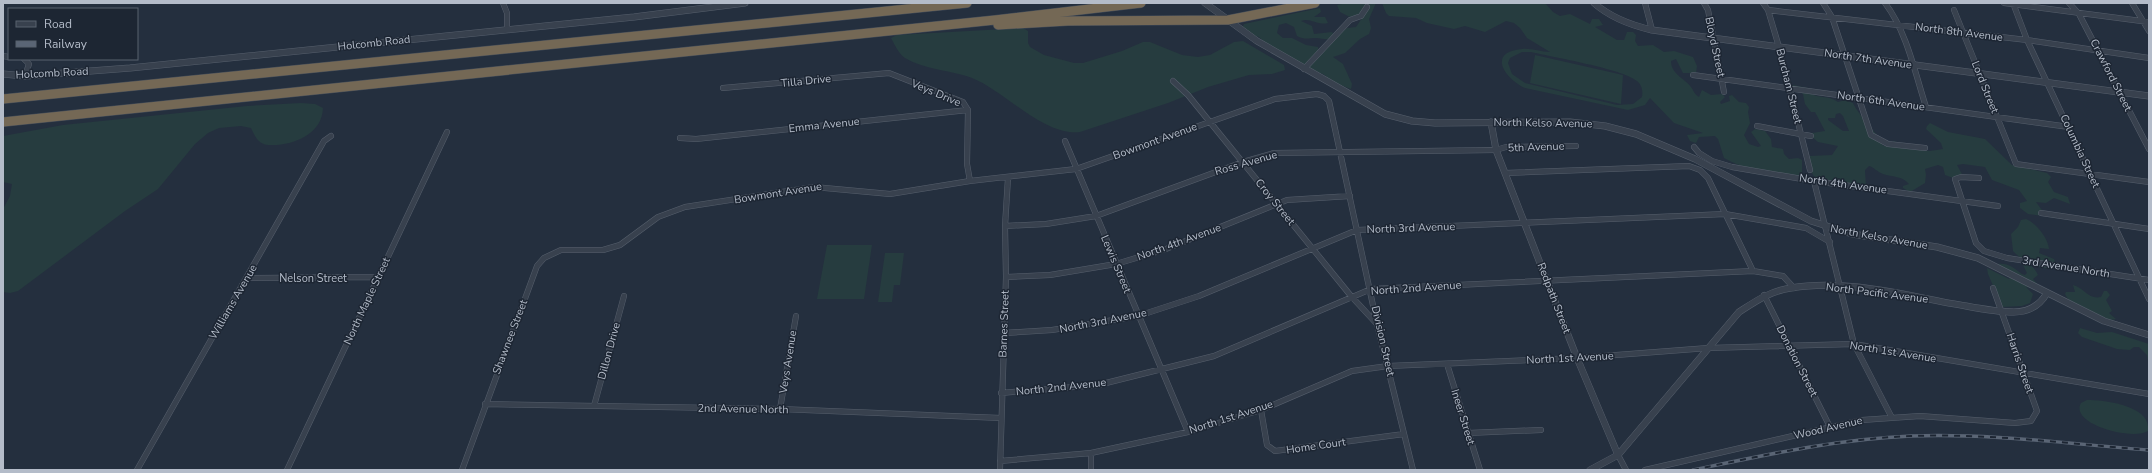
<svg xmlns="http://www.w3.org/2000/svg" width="2152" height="473" font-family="'Nunito Sans',sans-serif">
	<rect width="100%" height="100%" fill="#242f3e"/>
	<!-- green -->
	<path fill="#263c3f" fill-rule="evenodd" d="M1347,3h29l-7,16 2,9 -2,6 -9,5 -15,14 -12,4 10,7 9,20 -1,5 -24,-9v-3l-4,-3 -13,-4 -44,-26 -7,-7 -7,-2 -10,-7 2,-4 76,-16 1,4 -7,5h11l3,6c-10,3 -18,-6 -27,-2l11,5 2,8 18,-2 2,3 -4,4c-5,1 -9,-1 -14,-1 -7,0 -12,2 -19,-2l-3,-9 -8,-4 -7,2 -2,8 6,5h9l14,7 12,2 1,7h3l5,-9 20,-17 9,-1 6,-9 -1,-4 -11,3 -10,-5 -3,-7z
		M1382,3h163l8,9 7,4 10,-2 20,10 2,-5h7l4,6 -8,2 22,13h7l3,-8h6l3,3 -1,6 3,5 15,-1 11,7 10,-1 19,6 4,9 -1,7h-13l-7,-14 -5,2c0,13 13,17 20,26 3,4 3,7 8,10l3,-7 9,5 11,-1 3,3 -5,5 1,2 9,-3 -1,-5 3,-1 7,7 7,1 3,4 -1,5 2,11 -6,12 5,9 9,3 3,-1 -10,-14 4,-3 10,2 6,8 1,8 11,2 1,5 5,5 9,-1 4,2v14l-3,2c-25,-4 -53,-5 -75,-18l-6,-19 -3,-3 -16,1 -3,6 -6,-2 -3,-6 16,-2 -29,-10 -24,-25 -5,7 -17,5 -103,-22c-21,-10 -38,-36 -3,-39 9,-1 19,3 28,3l-23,-14 -7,-10 -6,-5 -8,-2 -21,11 -20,-6 -11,3 -27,-6 -11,-5 -27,-2 -3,-3zM1522,52h9c21,5 92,17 106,29 5,4 6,10 5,16l-9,7 -16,1 -92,-22 -13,-9 -4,-11 2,-5z
		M1023,28l5,3v12l2,4 14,8 30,8h9l39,-12 21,-9h7l32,13 16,2 12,-2 24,-13 9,-1 41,24 1,5 -13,4 -23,1 -41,12 -40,16 -88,29c-37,4 -75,-41 -108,-54 -21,-8 -47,-8 -67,-20 -7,-5 -10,-13 -14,-20l6,-3z
		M1535,55l88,20 -2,29 -91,-21z
		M1793,85l20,4 -1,5c5,4 16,1 26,8l7,-2 8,3c2,6 19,26 25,33 3,4 1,7 6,10h5l5,-5 17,8 19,2 13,-2 -2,-6 -15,-14 1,-3 3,-3 18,9 37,7 27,26 35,8 4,4 -3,5 6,10 14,5 2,7 -16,-6 -8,5 -10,-1 8,11 -1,3 -15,-2 -8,-6v-5l7,-2 -8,-11 -27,-10 -7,-13 -22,-3 -6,1 6,11 -7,3 -11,-4 -2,-8 -5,-2 -13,4 1,6 -1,8 -15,9 -7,-4v-2l6,-2c-6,-8 -17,-7 -26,-10 -6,-2 -9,-7 -14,-8l-4,4 1,17 -51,-9 -6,-10 1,-12 22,-1 6,-9 -20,-4 -6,-5v-4l13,-2 -10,-19h-4l-6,-8 -2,-10 -11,-8zM1840,113l3,3 6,15h-6l-15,-11v-2h7l1,-4z
		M301,103l14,1 8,4c-1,24 -24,35 -46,37 -6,0 -13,1 -18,-4 -3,-2 -6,-9 -8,-13l-10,-2 -22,2 -11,5 -13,11 -37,45 -33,22 -107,80 -8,2 -7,-1v-83l7,-13 2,-12 -9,-2v-46l60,-11 184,-19z
		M2026,219c10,4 22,19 23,30l-9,-1 -1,5 15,6 2,5 -3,4c-13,2 -31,-7 -40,-17l-2,-17 7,-7 3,-7z
		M827,245h45l-8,54h-47z
		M885,253h19l-4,32h-6l-2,17h-14z
		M2022,263c7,-1 13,5 16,12l-5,4 6,7 -3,3 -10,-2 7,7 -3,9 -8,3 -20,1 -14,-33 -1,-6 22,11 2,-2 -13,-13c9,-2 18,5 24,10l3,1 2,-2z
		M2073,285c11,3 16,15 28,12l3,-6h3l3,4 -4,5 6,11 -3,2 7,6 -5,1 -1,2c-14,-6 -39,-14 -45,-28l1,-2h9z
		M2080,328l17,5 15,-1 37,12v23l-2,-12 -8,-8h-5l-4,3 -13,-1 -35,-12 -4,-4z
		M2087,400c16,0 65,5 61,31 -16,10 -79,-7 -67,-28z"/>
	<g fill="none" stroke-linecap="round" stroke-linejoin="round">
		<!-- minor casing -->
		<g stroke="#565f6c" stroke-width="6">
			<path id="minor" d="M503,3l4,10v16
				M1645,3l7,27
				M1704,3l4,7 16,82
				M1763,3l5,7 11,37 31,123
				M1823,3l9,14 39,118 17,9 37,4
				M1885,3c22,29 30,70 41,104
				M2004,3l145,19
				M2013,3l14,37 122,259
				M2069,3l10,11 70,135
				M2132,3l17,28
				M1768,10l259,30 122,18
				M1954,10l62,154 133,18
				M3,56l6,1
				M24,59l5,5 -4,12
				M1304,69l46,-49 11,-4 6,-9
				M1693,75l376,52
				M1173,81l15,14 163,201 25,27
				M723,88l166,-15 74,29 5,8 -1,54 3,17 106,-12 199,-70 42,-5 7,2 5,5 48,223 36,146
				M1757,126l54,10
				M680,138l16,1 272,-29
				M1065,141l123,291
				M1694,147l5,6 13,8 20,6 82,14 184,25
				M1505,173l184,-7 11,4 8,8 45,93
				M1979,178l-18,-1 -6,2 21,64 8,8 23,7 142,22
				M1814,181l40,163 37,72
				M2041,213l108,16
				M1005,226l41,-2 50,-8 147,-54 31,-9 222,-3 10,-3 70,-1
				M1006,277l44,-2 66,-11 50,-15 121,-49 63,-4
				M247,278l132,-1
				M1764,295l66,132
				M1004,333l48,-3 86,-14 61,-20 158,-66 368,-16 81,14 24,14
				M1447,364l33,106
				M1001,393l97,-8 116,-29 157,-67 382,-18 30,5 11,12
				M485,404l295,5 221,9
				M594,406l30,-110
				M780,409l16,-93
				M1261,410l6,35 8,6 129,-17
				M1468,433l73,-3
				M1091,453v17
				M1618,455l8,15
				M1000,461l91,-8 97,-21 73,-22 91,-39 36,-5 189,-8 131,-10 146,-4 295,50
				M137,470l187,-329 7,-5
				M287,470l160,-338
				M462,470l75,-204 7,-8 17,-8h42l17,-5 38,-28 27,-10 129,-20 76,7 80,-13
				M1000,470l6,-193 -1,-51 3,-48
				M1645,470l217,-50 58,-4 95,7 16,-2 6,-10 -44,-123"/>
		</g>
		<!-- tertiary casing -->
		<g stroke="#565f6c" stroke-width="7">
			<path id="tertiary" d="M1205,3l52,38 128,73 27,7 23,2 135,-1 35,4 31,8 59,25 116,62 41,13 85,13 41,11 126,63 45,14
				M1594,3c17,15 36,22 58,27l497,66
				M3,74l22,2 105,-8 504,-51 111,-14
				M1491,122l5,28 81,208 41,97
				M1590,470l28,-15 121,-143c17,-11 31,-21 52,-24 57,-10 119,9 175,18 16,3 32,6 48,6 15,0 26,-7 33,-19"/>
		</g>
		<!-- motorway casing -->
		<g stroke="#434c59" stroke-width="10">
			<path id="motorway" d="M998,25l70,-4 160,-1 87,-17
				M3,99l964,-96
				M3,122l992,-102 146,-17"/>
		</g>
		<!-- minor -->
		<use href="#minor" stroke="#38414e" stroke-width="5"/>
		<!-- tertiary -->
		<use href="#tertiary" stroke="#38414e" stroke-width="6"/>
		<!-- motorway -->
		<use href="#motorway" stroke="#746855" stroke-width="9"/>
		<!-- rail casing -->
		<g stroke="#5a6575" stroke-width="3.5">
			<path id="rail" d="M1693,470c72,-15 144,-31 218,-34 79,-3 159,8 238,14"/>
		</g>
		<!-- rail -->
		<use href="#rail" stroke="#1d2633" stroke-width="2" stroke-dasharray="6" stroke-linecap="butt"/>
	</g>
	<g text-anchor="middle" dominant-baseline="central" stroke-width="3" stroke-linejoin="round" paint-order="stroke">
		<!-- street labels -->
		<g font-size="11" fill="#b4bcc9" stroke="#1d2633">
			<text transform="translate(1959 32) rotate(7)">North 8th Avenue</text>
			<text transform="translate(374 43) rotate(-6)">Holcomb Road</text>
			<text transform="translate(1715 47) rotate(78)">Bloyd Street</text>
			<text transform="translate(1868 59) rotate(8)">North 7th Avenue</text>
			<text transform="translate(52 73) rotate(-3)">Holcomb Road</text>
			<text transform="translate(2111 75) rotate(63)">Crawford Street</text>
			<text transform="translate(806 81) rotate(-6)">Tilla Drive</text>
			<text transform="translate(1789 86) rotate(76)">Burcham Street</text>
			<text transform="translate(1985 87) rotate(68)">Lord Street</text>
			<text transform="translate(936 93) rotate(23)">Veys Drive</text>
			<text transform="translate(1881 101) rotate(8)">North 6th Avenue</text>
			<text transform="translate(1543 123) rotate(1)">North Kelso Avenue</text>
			<text transform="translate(824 125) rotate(-6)">Emma Avenue</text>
			<text transform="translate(1155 141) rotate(-20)">Bowmont Avenue</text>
			<text transform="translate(1536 147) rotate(-2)">5th Avenue</text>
			<text transform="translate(2080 151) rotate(65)">Columbia Street</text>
			<text transform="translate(1246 163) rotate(-16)">Ross Avenue</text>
			<text transform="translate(1843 184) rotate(8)">North 4th Avenue</text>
			<text transform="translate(778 193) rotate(-9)">Bowmont Avenue</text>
			<text transform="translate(1275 202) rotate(51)">Croy Street</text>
			<text transform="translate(1411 228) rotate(-2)">North 3rd Avenue</text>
			<text transform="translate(1879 237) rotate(10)">North Kelso Avenue</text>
			<text transform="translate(1179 242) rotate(-20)">North 4th Avenue</text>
			<text transform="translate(1116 264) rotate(67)">Lewis Street</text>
			<text transform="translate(2066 267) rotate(9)">3rd Avenue North</text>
			<text x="313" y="278">Nelson Street</text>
			<text transform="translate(1416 288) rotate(-4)">North 2nd Avenue</text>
			<text transform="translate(1877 293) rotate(7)">North Pacific Avenue</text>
			<text transform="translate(1554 298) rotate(69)">Redpath Street</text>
			<text transform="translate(367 301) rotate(-65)">North Maple Street</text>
			<text transform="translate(233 302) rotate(-60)">Williams Avenue</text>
			<text transform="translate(1103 321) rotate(-11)">North 3rd Avenue</text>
			<text transform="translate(1004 324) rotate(-88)">Barnes Street</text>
			<text transform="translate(510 337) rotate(-69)">Shawnee Street</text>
			<text transform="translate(1383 341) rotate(77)">Division Street</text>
			<text transform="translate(609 351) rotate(-75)">Dillon Drive</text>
			<text transform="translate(1893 352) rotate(9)">North 1st Avenue</text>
			<text transform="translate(1570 358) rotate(-3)">North 1st Avenue</text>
			<text transform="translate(1797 361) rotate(63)">Donation Street</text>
			<text transform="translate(788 362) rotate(-81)">Veys Avenue</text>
			<text transform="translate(2020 363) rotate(71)">Harris Street</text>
			<text transform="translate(1061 387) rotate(-6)">North 2nd Avenue</text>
			<text transform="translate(743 409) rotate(1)">2nd Avenue North</text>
			<text transform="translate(1231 417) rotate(-18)">North 1st Avenue</text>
			<text transform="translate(1463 417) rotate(73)">Ineer Street</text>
			<text transform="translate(1828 428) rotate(-13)">Wood Avenue</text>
			<text transform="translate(1316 446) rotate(-8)">Home Court</text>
		</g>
	</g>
	<!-- border -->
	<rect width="2152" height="473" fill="none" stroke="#b4bcc9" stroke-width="8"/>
	<!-- legend -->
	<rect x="8" y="8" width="130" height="52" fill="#1d2633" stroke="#59626f"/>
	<rect x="16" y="21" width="20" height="6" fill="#38414e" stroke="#59626f"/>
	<text x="44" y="28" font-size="12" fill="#b4bcc9">Road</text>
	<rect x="16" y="41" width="20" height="6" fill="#5a6575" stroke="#59626f"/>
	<text x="44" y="48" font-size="12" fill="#b4bcc9">Railway</text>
</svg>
